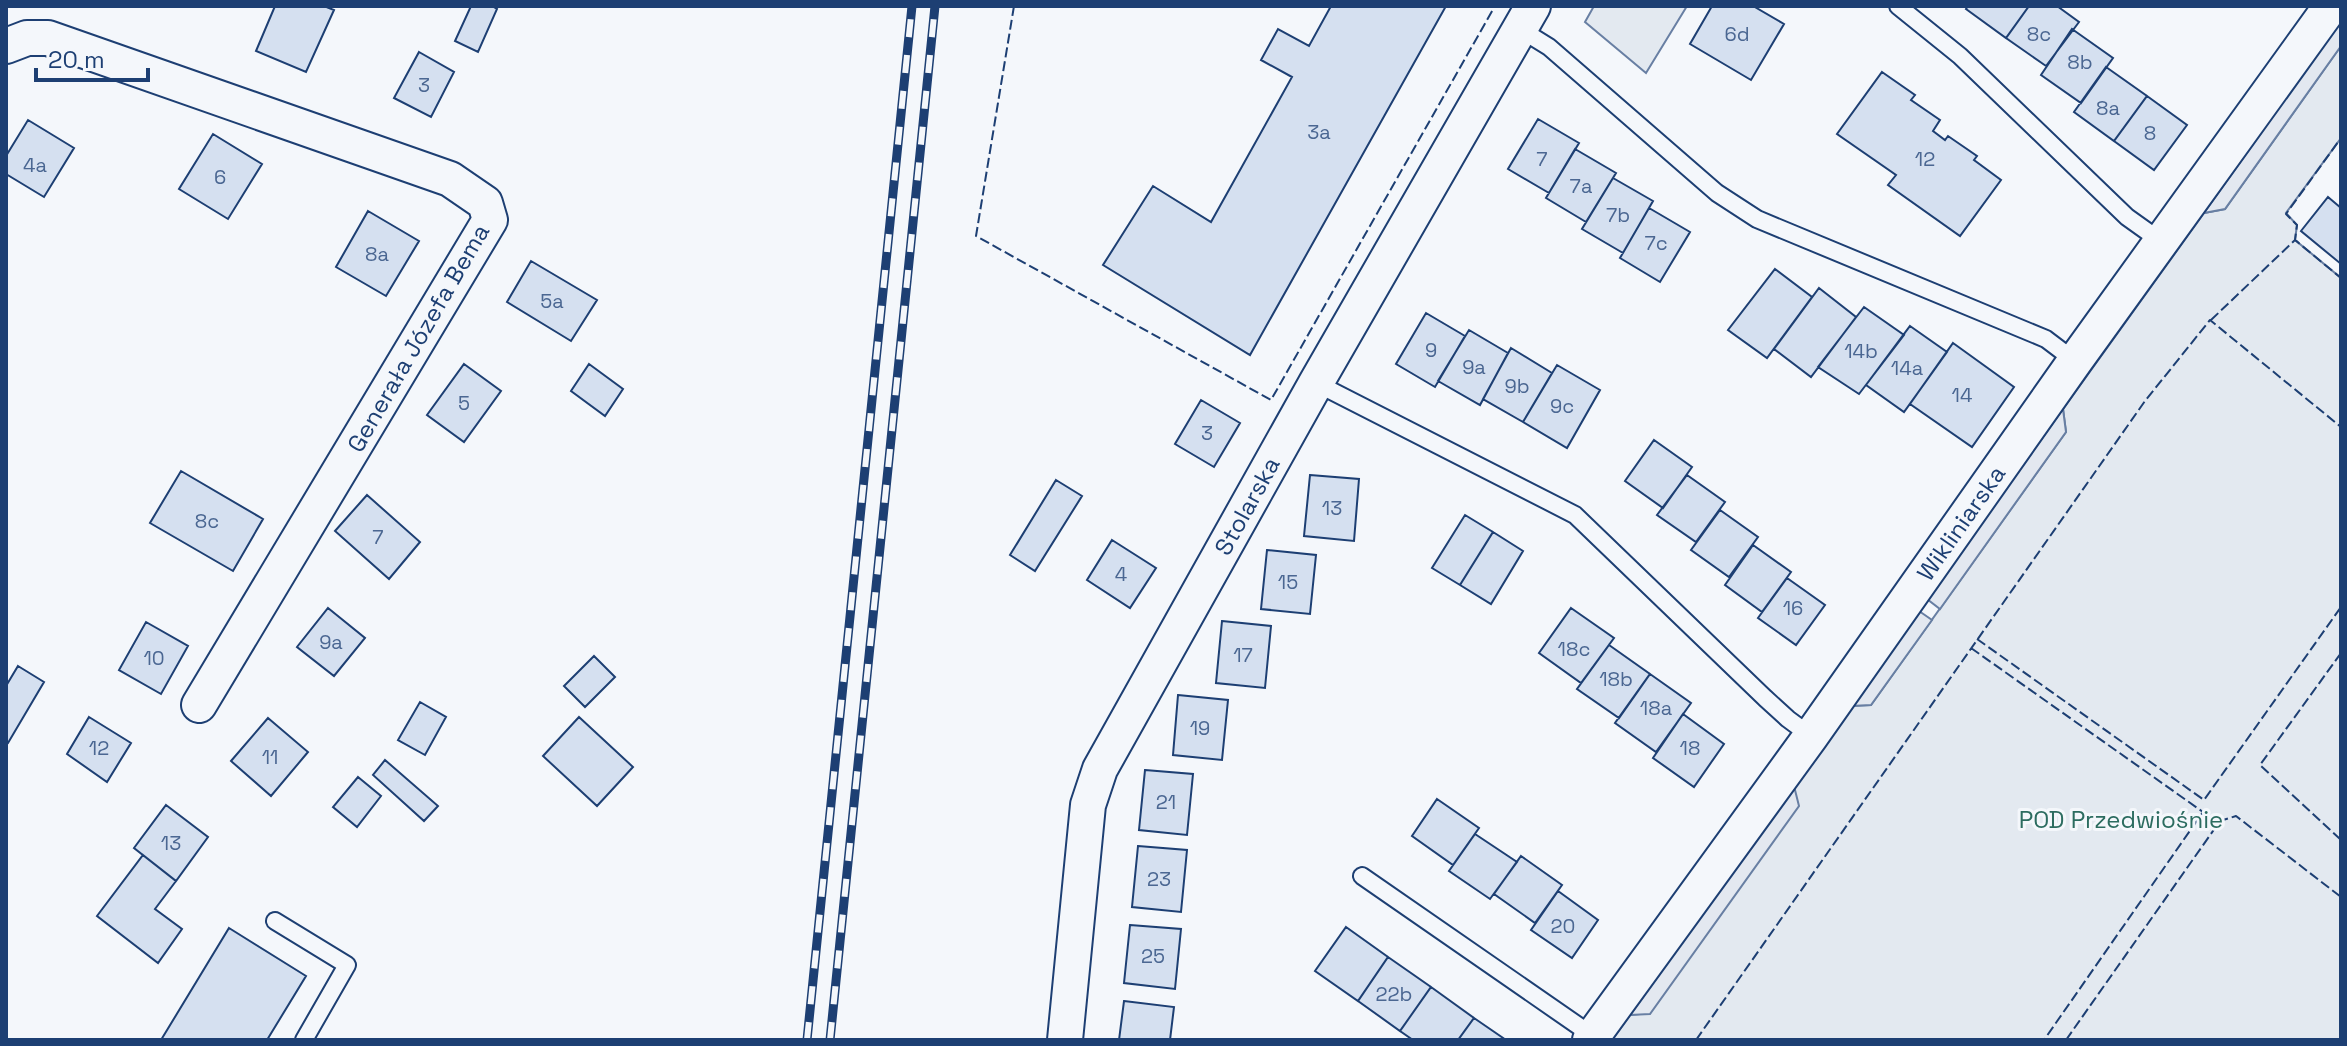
<svg xmlns="http://www.w3.org/2000/svg" width="2347" height="1046" font-family="'Space Grotesk',sans-serif">
	<rect width="100%" height="100%" fill="#f4f7fb"/>
	<!-- green -->
	<path fill="#e3e9f0" stroke="#687fa3" stroke-width="2" d="M1594,6h93l-41,67 -61,-51z
		M2341,46v92l-55,75 11,12 -2,15 46,38v762h-729l18,-25 20,-2 144,-227 57,-80 20,-1 195,-273 -3,-23 141,-196 21,-4z"/>
	<!-- parking -->
	<path fill="#e3e8f0" stroke="#687fa3" stroke-width="2" d="M2341,20v26l-116,163 -21,4z
		M2063,409l3,23 -126,177 -13,-10z
		M1919,611l13,9 -61,85 -20,1z
		M1794,786l5,20 -149,208 -20,1z"/>
	<!-- building -->
	<path fill="#d5e0f0" stroke="#1d3f73" stroke-width="2" d="M275,6h49l10,4 -28,62 -50,-21z
		M471,6h21l5,3 -19,43 -23,-11z
		M1331,6h115l-196,349 -147,-90 50,-79 58,36 81,-145 -31,-17 17,-31 31,17z
		M1712,6h41l31,18 -33,56 -61,-36z
		M1968,6h61l-23,32 -40,-29z
		M2029,6h28l22,16 -33,44 -40,-28z
		M2072,29l41,29 -32,45 -40,-28z
		M419,52l35,20 -23,45 -37,-19z
		M2106,67l41,29 -33,45 -40,-29z
		M1882,72l33,23 -4,5 29,20 -7,11 12,9 3,-4 29,20 -3,4 27,20 -41,56 -72,-51 8,-10 -59,-41z
		M2147,96l40,29 -33,45 -40,-29z
		M1538,119l41,24 -30,50 -41,-24z
		M28,120l46,28 -30,49 -38,-23v-18z
		M213,134l49,30 -34,55 -49,-30z
		M1575,149l41,24 -30,49 -40,-24z
		M1613,178l40,23 -30,52 -41,-24z
		M2328,197l13,11v56l-40,-33z
		M1649,208l41,24 -30,50 -40,-24z
		M368,211l51,30 -33,55 -50,-29z
		M531,261l66,39 -26,41 -64,-39z
		M1775,269l37,28 -45,61 -39,-28z
		M1819,288l37,29 -45,60 -37,-28z
		M1864,307l40,28 -45,59 -41,-27z
		M1426,313l39,23 -30,51 -39,-23z
		M1910,326l37,26 -43,60 -38,-27z
		M1469,330l39,23 -28,52 -42,-24z
		M1953,343l61,44 -42,60 -62,-43z
		M1511,348l41,25 -29,49 -40,-23z
		M464,364l37,27 -37,51 -37,-27z
		M589,364l34,25 -18,27 -34,-25z
		M1557,365l43,25 -33,58 -44,-26z
		M1201,400l39,23 -26,44 -39,-23z
		M1654,440l38,27 -29,41 -38,-27z
		M181,471l82,48 -30,52 -83,-48z
		M1310,475l49,4 -5,62 -50,-5z
		M1687,475l38,27 -29,40 -39,-27z
		M1056,480l26,16 -47,75 -25,-16z
		M367,495l53,47 -31,37 -54,-48z
		M1720,510l38,27 -29,40 -38,-27z
		M1465,515l28,17 -33,53 -28,-17z
		M1493,532l30,19 -32,53 -31,-19z
		M1112,540l44,28 -26,40 -43,-28z
		M1753,545l38,27 -29,40 -37,-27z
		M1267,550l49,5 -6,59 -49,-5z
		M1787,578l38,27 -29,40 -38,-27z
		M328,608l37,30 -31,38 -37,-29z
		M1571,608l43,30 -33,45 -42,-30z
		M1222,621l49,5 -6,62 -49,-5z
		M146,622l42,24 -27,48 -42,-24z
		M1609,645l41,29 -31,44 -42,-29z
		M594,656l21,21 -30,30 -21,-21z
		M18,666l26,16 -36,61 -2,-1v-56z
		M1650,674l41,29 -35,49 -41,-29z
		M1178,695l50,5 -6,60 -49,-5z
		M420,702l26,15 -21,38 -27,-15z
		M1683,714l41,30 -30,43 -41,-29z
		M89,717l42,26 -24,39 -40,-28z
		M579,717l54,50 -36,39 -54,-50z
		M268,718l40,34 -37,44 -40,-35z
		M385,760l53,46 -14,15 -51,-46z
		M1145,770l48,4 -6,61 -48,-5z
		M358,777l23,19 -24,31 -24,-20z
		M1437,799l42,29 -26,37 -41,-29z
		M166,805l42,32 -32,44 -42,-33z
		M1475,834l42,28 -27,37 -41,-28z
		M1138,846l49,4 -6,62 -49,-5z
		M143,855l33,26 -21,28 27,20 -24,34 -61,-47z
		M1521,856l41,29 -27,38 -41,-29z
		M1558,891l40,29 -26,38 -41,-28z
		M1130,925l51,4 -6,60 -51,-6z
		M1346,927l42,30 -30,44 -43,-30z
		M229,928l77,48 -39,64h-106z
		M1388,957l43,30 -31,44 -42,-30z
		M1431,987l43,31 -16,22h-45l-13,-9z
		M1124,1001l50,6 -4,33h-51z
		M1474,1018l32,22h-48z"/>
	<g fill="none" stroke-linecap="round" stroke-linejoin="round">
		<!-- service casing -->
		<g stroke="#1d3f73" stroke-width="20">
			<path id="service" d="M1898,6l62,50 167,161 35,25
				M1520,29l29,18 168,146 40,26 289,120 29,22
				M1316,383l259,132 190,183 23,21 23,17
				M1362,876l231,160
				M275,921l72,44 -43,75"/>
		</g>
		<!-- minor casing -->
		<g stroke="#1d3f73" stroke-width="38">
			<path id="minor" d="M6,46l21,-8h21l402,141 35,24 5,17 -291,485
				M1065,1040l23,-235 12,-36 216,-386 217,-377
				M1590,1040l221,-304 264,-375 256,-355"/>
		</g>
		<!-- service -->
		<use href="#service" stroke="#f4f7fb" stroke-width="16"/>
		<!-- minor -->
		<use href="#minor" stroke="#f4f7fb" stroke-width="34"/>
		<!-- rail casing -->
		<g stroke="#1d3f73" stroke-width="9">
			<path id="rail" d="M807,1040l105,-1034
				M830,1040l105,-1034"/>
		</g>
		<!-- rail -->
		<use href="#rail" stroke="#f4f7fb" stroke-width="6" stroke-dasharray="18" stroke-linecap="butt"/>
		<!-- fence -->
		<path stroke="#1d3f73" stroke-width="2" stroke-dasharray="10 4" stroke-linecap="butt" d="M1014,6l-38,230 295,164 224,-394
			M2298,242l-3,-2 2,-15 -11,-11 55,-76
			M2211,320l84,-80 46,38
			M1977,639l227,161 137,-193
			M1971,648l232,164 -159,228
			M2341,653l-81,112 81,75
			M1696,1040l449,-639 65,-81 131,107
			M2066,1040l154,-219 16,-5 105,81"/>
	</g>
	<g text-anchor="middle" dominant-baseline="central" stroke-width="6" stroke-linejoin="round" paint-order="stroke">
		<!-- number labels -->
		<g font-size="20" fill="#4b6792">
			<text x="1737" y="34">6d</text>
			<text x="2039" y="34">8c</text>
			<text x="2080" y="62">8b</text>
			<text x="424" y="85">3</text>
			<text x="2108" y="108">8a</text>
			<text x="1319" y="132">3a</text>
			<text x="2150" y="133">8</text>
			<text x="1542" y="159">7</text>
			<text x="1925" y="159">12</text>
			<text x="35" y="165">4a</text>
			<text x="220" y="177">6</text>
			<text x="1581" y="186">7a</text>
			<text x="1618" y="215">7b</text>
			<text x="1656" y="243">7c</text>
			<text x="377" y="254">8a</text>
			<text x="552" y="301">5a</text>
			<text x="1431" y="350">9</text>
			<text x="1861" y="351">14b</text>
			<text x="1474" y="367">9a</text>
			<text x="1907" y="368">14a</text>
			<text x="1517" y="386">9b</text>
			<text x="1962" y="395">14</text>
			<text x="464" y="403">5</text>
			<text x="1562" y="406">9c</text>
			<text x="1207" y="433">3</text>
			<text x="1332" y="508">13</text>
			<text x="207" y="521">8c</text>
			<text x="378" y="537">7</text>
			<text x="1121" y="574">4</text>
			<text x="1288" y="582">15</text>
			<text x="1793" y="608">16</text>
			<text x="331" y="642">9a</text>
			<text x="1574" y="649">18c</text>
			<text x="1243" y="655">17</text>
			<text x="154" y="658">10</text>
			<text x="1616" y="679">18b</text>
			<text x="1656" y="708">18a</text>
			<text x="1200" y="728">19</text>
			<text x="99" y="748">12</text>
			<text x="1690" y="748">18</text>
			<text x="270" y="757">11</text>
			<text x="1166" y="802">21</text>
			<text x="171" y="843">13</text>
			<text x="1159" y="879">23</text>
			<text x="1563" y="926">20</text>
			<text x="1153" y="956">25</text>
			<text x="1394" y="994">22b</text>
		</g>
		<!-- street labels -->
		<g font-size="24" fill="#1d3f73" stroke="#f4f7fb">
			<text transform="translate(418 338) rotate(-60)">Generała Józefa Bema</text>
			<text transform="translate(1247 506) rotate(-61)">Stolarska</text>
			<text transform="translate(1961 523) rotate(-55)">Wikliniarska</text>
		</g>
		<!-- park labels -->
		<g font-size="24" fill="#2c6c60" stroke="#f4f7fb">
			<text x="2121" y="819">POD Przedwiośnie</text>
		</g>
	</g>
	<!-- border -->
	<rect width="2347" height="1046" fill="none" stroke="#1d3f73" stroke-width="16"/>
	<!-- scale -->
	<path d="M36 68v12h112v-12" fill="none" stroke="#1d3f73" stroke-width="4"/>
	<text x="48" y="68" font-size="24" fill="#1d3f73" stroke="#f4f7fb" stroke-width="6" paint-order="stroke">20 m</text>
</svg>
